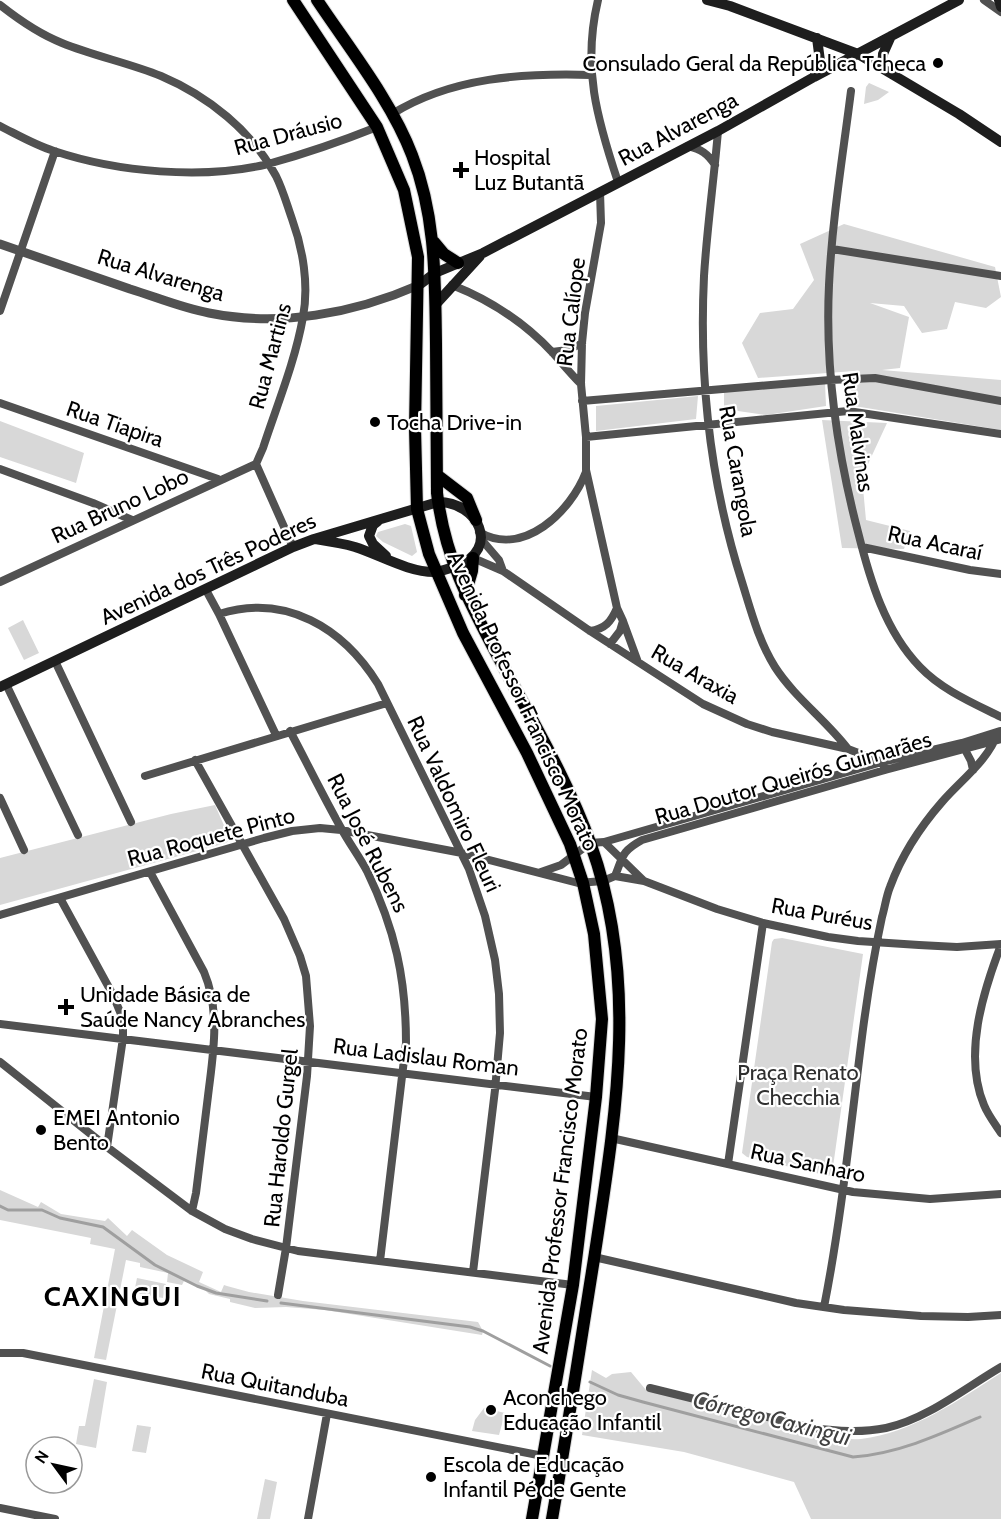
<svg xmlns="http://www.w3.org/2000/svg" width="1001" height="1519" font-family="Cabin,sans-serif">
	<rect width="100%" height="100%" fill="#fff"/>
	<!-- green -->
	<path fill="#d8d8d8" d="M869,83l20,9 -11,8 -14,4 2,-17z
		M844,224l151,43 6,30 -15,11 -31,-6 -8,27 -25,4 -18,-27 -34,-3 39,14 -9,51 -18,2 119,10v50l-153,-25 7,-34 -97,7 -16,-35 18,-30 33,-4 21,-29 -14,-36z
		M825,383l1,23 -60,9 -42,-6v-18z
		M698,396l-2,23 -100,12v-25z
		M822,420l65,3 -25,54 4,43 44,11 -6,18 -62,-1z
		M0,421l84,32 -8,30 -76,-26z
		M405,524l6,2 6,26 -5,4 -29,-14 -7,-6 2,-4z
		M23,620l16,33 -15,7 -16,-32z
		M215,805l15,34 -4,4 -226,62v-47l171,-44z
		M782,938l81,16 -31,220 -3,2 -82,-19 -5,-4 30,-211 2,-3z
		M0,1190l38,17 3,-5 20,12 44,7 3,-3 19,18 5,-6 35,25 36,17 -4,10 22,10 3,-7 3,1 22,6 54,9 175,21 5,9 -1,4 -157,-25 -39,-3 -31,1 -25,-6v-3l-21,-5 -4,-4 -21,-9 -2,4 -15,-3 1,-9 -28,-6v-4l-14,-3 -20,100 -12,-2 21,-109 -25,-5 1,-6 -91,-18z
		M137,1278l29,6 -3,14 -29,-5z
		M592,1370l14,8 6,-4 19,-2 15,18c45,11 89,23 134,34 25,6 55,17 81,15 51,-6 98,-39 140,-66v146h-190l-17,-37 -110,-30 -102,-17z
		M94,1379l13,3 -11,66 -20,-4 3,-18h6z
		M484,1408l21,5 -6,22 -27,-4 3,-11z
		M137,1425l14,2 -5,26 -14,-2z
		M265,1479l12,3 -7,37h-13z"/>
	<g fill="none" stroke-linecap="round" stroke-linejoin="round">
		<!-- stream -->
		<path stroke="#9f9f9f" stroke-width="3" d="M0,1206l8,4h34l18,8 43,9 52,38 42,21 19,7 51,8
			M281,1303l189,24 13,4 67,35
			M590,1382l28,13 25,7 210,55c44,-3 86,-22 127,-40"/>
		<!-- trunk casing -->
		<g stroke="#dbdbdb" stroke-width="14">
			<path id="trunk" d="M293,0l84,127 27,63 14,67 -3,171 2,81 12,45 34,79 64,120 43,91 13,39 11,51 8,85 -6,78 -23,188 -41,234
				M317,0c32,48 75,102 95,155 24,61 23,123 24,188 0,50 1,100 1,150 8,66 33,111 64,169 32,60 67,119 90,183 49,137 24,275 3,414 -14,87 -27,174 -42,260
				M434,242l10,12 14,9
				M437,475l30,23 9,22
				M465,595l7,-24 1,-13"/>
		</g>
		<!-- minor -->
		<path stroke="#515151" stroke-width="8" d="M598,0c-16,67 -1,119 20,182
			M984,0l17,12
			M0,5c19,15 39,29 62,38 32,13 67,20 99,33 47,20 91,55 115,100 7,14 11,29 16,43 11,30 17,66 11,98 -8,45 -26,88 -40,131l-7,16 37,83
			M851,91c-8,64 -19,129 -22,194 -4,83 8,167 29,247 12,48 27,99 62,135 22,23 53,36 81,50
			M392,114c60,-37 131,-41 199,-39
			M0,126c18,9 35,19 54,25 63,21 149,29 214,13 36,-10 74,-23 109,-37
			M718,131c-4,48 -11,97 -14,145 -5,103 7,209 38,306 9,29 17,60 33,85 20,31 51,53 73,82
			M688,146c13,3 20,8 27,19
			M600,192l1,31 -16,90 -3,30 -1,41 5,53v33l31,138 6,13 -3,10 -10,13
			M832,249l169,27
			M452,285c38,15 73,38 101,68 9,10 18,21 28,31
			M0,311l55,-160
			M552,352l16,-2 14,-7
			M582,401l248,-21 45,-2 126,23
			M0,403l218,76
			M586,437l262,-26 153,23
			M0,469l93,34 39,17
			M479,532c45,26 92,-21 107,-60
			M481,539l18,21 4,11
			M862,547l108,23 31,4
			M473,558l30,13 87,60 113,73 44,20 25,8 76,17 34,13 3,8
			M0,582l256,-118
			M206,590l13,24 57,121
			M219,614c67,-21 124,14 159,70l91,185 16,47 10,44 4,34 1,39 -5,57 -22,182
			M623,621l15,41
			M590,631c15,-2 21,-9 27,-23
			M55,661l76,161
			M6,684l72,151
			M290,731c17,32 33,65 51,97 8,15 18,28 26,43 28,58 39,107 39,172l-26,218
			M962,744l9,17 2,9
			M195,760l89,159 16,37 6,20 4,50 -3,50 -21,172 -8,47
			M145,776l242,-73
			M0,798l24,52
			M604,842l278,-80 80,-19 38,-12
			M150,872l54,100c17,41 9,82 4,124 -4,33 -8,65 -12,97l-4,18
			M541,872l20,-7 29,-22 14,-1 39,38
			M615,876c8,-20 7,-25 27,-36l243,-70 116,-31
			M60,898l53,97 10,24v19l-16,109
			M0,915l264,-77 28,-7 28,-3 21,2 121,23 116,30 25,-2 12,-5 29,5 73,28 46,14 65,14 30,4 61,4 38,2 44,-3
			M1001,945c-18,47 -38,110 -17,160 4,10 11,19 17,28
			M0,1024l596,73
			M0,1062l107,85 85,64 33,18 27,10 46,12 275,34
			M611,1138l242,54 77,7 71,-5
			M728,1164l35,-241
			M594,1257l202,46 48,7 77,6 47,1 33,-2
			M824,1307c18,-91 27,-185 39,-278 5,-37 11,-75 19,-112 3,-10 4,-20 8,-30 11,-30 31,-61 52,-85 19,-22 47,-42 56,-70
			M0,1353h23l520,103
			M650,1388l162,40c25,3 49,5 74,0 41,-9 79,-40 115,-61
			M0,1508l55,11
			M308,1519l19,-105"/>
		<!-- tertiary -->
		<path stroke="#515151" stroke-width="9" d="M0,244c43,15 87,30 130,45 26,8 52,19 79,24 70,14 144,1 210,-28"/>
		<!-- secondary -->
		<path stroke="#1e1e1e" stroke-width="10" d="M707,0l23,6 128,48 101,60 42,28
			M999,0l2,7
			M882,68l1,-14 8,-18
			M814,77l6,-16 -3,-23
			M419,285l16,-12 48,-20 235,-122 96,-54 145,-77
			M436,304l44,-48
			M378,521l-5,4 -4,11 4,8 13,12
			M0,687l293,-140 21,-8 124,-37c40,0 63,46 19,64 -7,2 -16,6 -23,6 -26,0 -54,-17 -79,-25 -14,-4 -28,-6 -41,-8"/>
		<!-- trunk -->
		<use href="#trunk" stroke="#000" stroke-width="12"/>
	</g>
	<!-- markers -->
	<g fill="#000" stroke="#fff" stroke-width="2">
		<circle cx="938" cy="63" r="6"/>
		<path d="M458 161h6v6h6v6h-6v6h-6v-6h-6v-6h6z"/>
		<circle cx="375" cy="422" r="6"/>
		<path d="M63 998h6v6h6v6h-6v6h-6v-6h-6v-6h6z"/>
		<circle cx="41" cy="1130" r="6"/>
		<circle cx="491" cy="1410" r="6"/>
		<circle cx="431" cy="1477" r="6"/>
	</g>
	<g text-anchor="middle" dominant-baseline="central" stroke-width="4.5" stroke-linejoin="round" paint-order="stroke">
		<!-- poi labels -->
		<g font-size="22" fill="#000" stroke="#fff" text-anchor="start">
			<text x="926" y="63" text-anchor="end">Consulado Geral da República Tcheca</text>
			<text x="474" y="157">Hospital<tspan x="474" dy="25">Luz Butantã</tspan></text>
			<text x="387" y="422">Tocha Drive-in</text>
			<text x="80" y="994">Unidade Básica de<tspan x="80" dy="25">Saúde Nancy Abranches</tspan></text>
			<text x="53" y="1117">EMEI Antonio<tspan x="53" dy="25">Bento</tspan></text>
			<text x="503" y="1397">Aconchego<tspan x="503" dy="25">Educação Infantil</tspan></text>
			<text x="443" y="1464">Escola de Educação<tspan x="443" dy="25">Infantil Pé de Gente</tspan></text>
		</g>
		<!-- street labels -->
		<g font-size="22" fill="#000" stroke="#fff">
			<text transform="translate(678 129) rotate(-28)">Rua Alvarenga</text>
			<text transform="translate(288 134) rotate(-15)">Rua Dráusio</text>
			<text transform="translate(161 275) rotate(17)">Rua Alvarenga</text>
			<text transform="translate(571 312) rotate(-83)">Rua Calíope</text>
			<text transform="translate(270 356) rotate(-75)">Rua Martins</text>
			<text transform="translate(115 424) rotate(19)">Rua Tiapira</text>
			<text transform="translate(858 432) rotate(82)">Rua Malvinas</text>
			<text transform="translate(738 471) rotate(80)">Rua Carangola</text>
			<text transform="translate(120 506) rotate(-25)">Rua Bruno Lobo</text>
			<text transform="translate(935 543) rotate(12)">Rua Acaraí</text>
			<text transform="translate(208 569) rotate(-25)">Avenida dos Três Poderes</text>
			<text transform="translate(695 674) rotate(30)">Rua Araxia</text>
			<text transform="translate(523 701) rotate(65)">Avenida Professor Francisco Morato</text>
			<text transform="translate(793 778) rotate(-16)">Rua Doutor Queirós Guimarães</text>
			<text transform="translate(454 804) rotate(65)">Rua Valdomiro Fleuri</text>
			<text transform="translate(211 837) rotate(-15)">Rua Roquete Pinto</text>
			<text transform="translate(368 843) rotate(63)">Rua José Rubens</text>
			<text transform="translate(822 914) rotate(10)">Rua Puréus</text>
			<text transform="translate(426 1057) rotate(7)">Rua Ladislau Roman</text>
			<text transform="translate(281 1138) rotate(-84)">Rua Haroldo Gurgel</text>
			<text transform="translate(808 1163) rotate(12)">Rua Sanharo</text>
			<text transform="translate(560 1191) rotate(-83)">Avenida Professor Francisco Morato</text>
			<text transform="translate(275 1385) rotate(11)">Rua Quitanduba</text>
		</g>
		<!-- park labels -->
		<g font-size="22" fill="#2f2f2f" stroke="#fff">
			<text x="798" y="1072">Praça Renato<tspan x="798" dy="25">Checchia</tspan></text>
		</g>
		<!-- water labels -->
		<g font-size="24" font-style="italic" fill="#404040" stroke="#fff">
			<text transform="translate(772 1418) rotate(14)">Córrego Caxingui</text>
		</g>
		<!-- district labels -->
		<g font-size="28" font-weight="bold" letter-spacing="1.5" fill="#000" stroke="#fff">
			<text x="113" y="1296">CAXINGUI</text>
		</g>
	</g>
	<!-- north arrow -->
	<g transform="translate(54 1465) rotate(303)"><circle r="28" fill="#ffffff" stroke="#999999" stroke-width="1.5"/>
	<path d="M0-4.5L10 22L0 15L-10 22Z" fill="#000000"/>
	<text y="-9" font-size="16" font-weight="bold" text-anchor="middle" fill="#000000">N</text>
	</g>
</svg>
